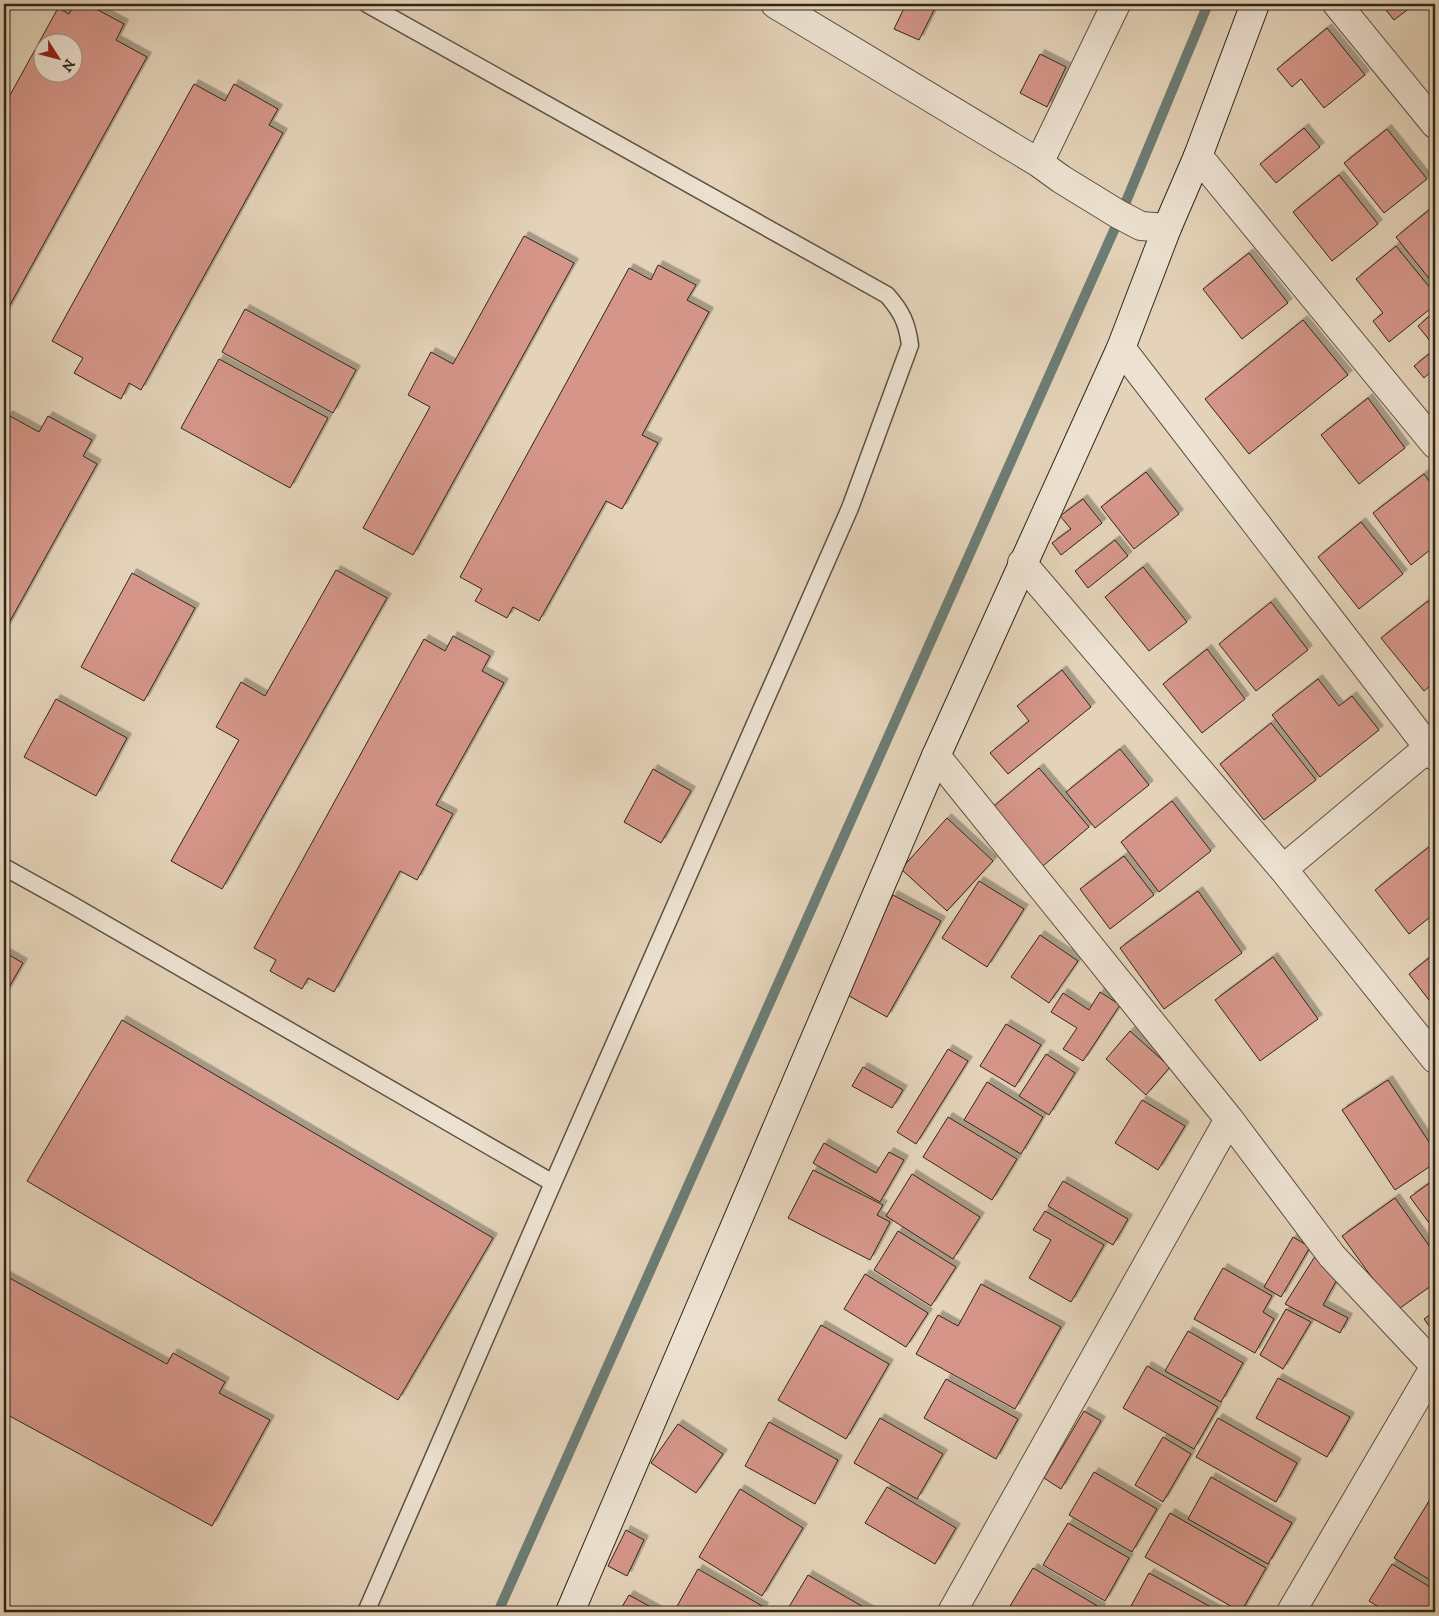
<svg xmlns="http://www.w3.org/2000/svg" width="1439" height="1616" font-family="'IM FELL DW Pica',serif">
	<defs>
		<filter id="shadow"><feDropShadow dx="4.5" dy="-4.5" stdDeviation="0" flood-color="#0004"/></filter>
	</defs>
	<rect width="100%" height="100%" fill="#e4d3b9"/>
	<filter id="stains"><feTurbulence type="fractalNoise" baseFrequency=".004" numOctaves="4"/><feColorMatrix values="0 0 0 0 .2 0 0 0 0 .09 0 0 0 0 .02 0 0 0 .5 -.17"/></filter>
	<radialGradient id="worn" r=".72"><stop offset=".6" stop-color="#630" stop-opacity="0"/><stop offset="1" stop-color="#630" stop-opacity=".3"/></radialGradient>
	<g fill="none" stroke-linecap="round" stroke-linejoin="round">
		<!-- stream -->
		<path stroke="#6d7d75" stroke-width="10" d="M498,1612l617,-1384 93,-224"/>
	</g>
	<!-- building -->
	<path fill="#d59689" stroke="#30261a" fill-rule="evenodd" filter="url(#shadow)" d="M75,4h12l37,20 -8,16 31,17 -142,257 -1,-1v-207l54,-98 11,6zM42,42h30v30h-30z
		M906,4h31l-18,36 -25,-11z
		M1381,4h34l-21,16z
		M1327,28l38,47 -41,33 -23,-29 -9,8 -15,-18z
		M1040,54l26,13 -19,40 -27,-14z
		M194,84l31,17 9,-17 44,25 -9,16 14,8 -142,257 -12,-7 -8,16 -47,-26 9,-15 -31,-17z
		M1304,128l16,19 -44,36 -16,-19z
		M1387,129l40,50 -43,34 -40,-50z
		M1339,175l39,49 -46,37 -39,-49z
		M1435,205v81l-39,-49z
		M524,236l50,27 -161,292 -50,-27 67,-121 -22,-12 23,-43 22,12z
		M1396,246l39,48v11l-46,37 -16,-21 10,-8 -27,-34z
		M1249,253l39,50 -46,36 -39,-50z
		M658,265l38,20 -9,15 22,12 -67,123 16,8 -36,66 -16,-8 -67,120 -26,-14 -6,11 -32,-17 7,-12 -22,-12 169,-309 22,12z
		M245,309l111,61 -23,43 -111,-61z
		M1435,311v36l-17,-21z
		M1303,320l45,55 -99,79 -44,-55z
		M1435,349v19l-11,10 -10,-12z
		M219,359l109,59 -38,70 -109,-60z
		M1368,398l37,50 -46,36 -38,-49z
		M8,415l31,17 9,-16 44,24 -9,16 14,8 -93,168v-210z
		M1146,472l33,42 -45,35 -33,-42z
		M1424,474l11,15v57l-24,19 -38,-52z
		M1083,499l19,24 -41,32 -9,-12 19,-14 -11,-13z
		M1361,522l42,52 -44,35 -41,-52z
		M1115,540l13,16 -40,32 -13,-17z
		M1143,567l44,55 -38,29 -44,-54z
		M336,570l51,28 -165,291 -51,-28 68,-121 -23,-13 25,-45 24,14z
		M132,573l63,35 -51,93 -63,-34z
		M1428,601l7,10v71l-11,9 -43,-53z
		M1271,602l37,48 -52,41 -37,-47z
		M453,636l37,20 -8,15 22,12 -68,122 17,9 -36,66 -17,-9 -66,121 -26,-14 -6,11 -32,-18 6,-11 -22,-12 170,-309 21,12z
		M1207,649l38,50 -43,34 -39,-49z
		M1062,670l29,37 -83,67 -18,-21 39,-32 -12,-15z
		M1318,679l21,27 13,-10 27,34 -59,47 -48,-62z
		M56,699l71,39 -31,58 -72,-39z
		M1271,723l45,57 -52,40 -44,-56z
		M1120,749l29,36 -54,43 -29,-36z
		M1039,768l50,59 -52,44 -49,-60z
		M653,769l38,22 -30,52 -37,-21z
		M1172,801l39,50 -52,41 -38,-50z
		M947,818l46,43 -46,50 -46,-42z
		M1435,842v71l-26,21 -34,-44z
		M1124,856l30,39 -44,34 -30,-40z
		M979,881l45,28 -37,58 -45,-29z
		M1198,891l44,62 -78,56 -44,-61z
		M893,895l48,26 -54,96 -47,-26z
		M1040,935l38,26 -29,42 -38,-26z
		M4,952l19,11 -19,33z
		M1435,953v55l-26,-34z
		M1273,957l45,62 -58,42 -45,-61z
		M1100,992l20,13 -37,56 -20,-12 14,-21 -26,-16 12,-19 26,17z
		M122,1020l371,218 -95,162 -371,-219z
		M1006,1024l35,21 -26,42 -35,-21z
		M1130,1031l40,36 -24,28 -40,-36z
		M948,1049l20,12 -52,83 -19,-12z
		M1046,1054l29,19 -26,42 -30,-19z
		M863,1067l40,23 -11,18 -40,-22z
		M1388,1080l47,71v12l-40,27 -53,-80z
		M987,1082l56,35 -22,37 -57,-34z
		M1142,1100l43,26 -27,44 -43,-27z
		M948,1117l69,42 -25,41 -69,-43z
		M824,1143l52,30 13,-21 15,8 -24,42 -67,-39z
		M813,1170l70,35 -6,10 13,7 -20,38 -82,-42z
		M912,1174l68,43 -27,42 -67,-43z
		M1435,1179v52l-25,-34z
		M1063,1181l65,38 -15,26 -65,-39z
		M1395,1198l40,56v29l-39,28 -54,-75z
		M1045,1211l59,34 -33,57 -42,-24 22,-38 -18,-10z
		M898,1231l58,36 -25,39 -57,-36z
		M1293,1237l17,10 -29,50 -17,-10z
		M1319,1250l21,24 -17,31 25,13 -8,15 -55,-29z
		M1223,1268l49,28 -9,16 11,7 -19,34 -61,-34z
		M865,1274l63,39 -22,34 -62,-38z
		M4,1275l163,89 6,-11 52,29 -6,11 51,27 -58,106 -208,-113z
		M981,1284l80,43 -46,82 -99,-55 22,-39 20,11z
		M1286,1309l25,13 -28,47 -23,-14z
		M1435,1311v23l-11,-15z
		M821,1325l68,39 -43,75 -68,-39z
		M1188,1331l55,32 -22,39 -56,-31z
		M1147,1366l71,41 -24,42 -71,-41z
		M1278,1378l72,39 -23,40 -71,-39z
		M946,1379l72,40 -22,40 -72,-41z
		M1084,1411l17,10 -40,68 -17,-11z
		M880,1418l63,36 -26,45 -63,-36z
		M1218,1418l79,45 -21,39 -80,-45z
		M769,1422l69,38 -23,44 -70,-38z
		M678,1424l45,30 -27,39 -45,-30z
		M1163,1437l28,17 -28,48 -28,-17z
		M1094,1472l63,37 -25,43 -63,-37z
		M1211,1477l81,46 -24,41 -80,-45z
		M887,1487l69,41 -21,36 -70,-41z
		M740,1489l63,39 -41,68 -63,-39z
		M1434,1493l1,1v89l-41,-25z
		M1170,1513l96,55 -25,44 -96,-55z
		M1068,1523l61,35 -24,43 -62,-36z
		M626,1530l18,10 -17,36 -19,-10z
		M1392,1564l43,26v22h-48l-18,-11z
		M1033,1568l68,40 -2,4h-90l-2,-1z
		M698,1569l66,38 -3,5h-78l-7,-4z
		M1149,1573l71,39h-83l-7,-4z
		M808,1575l64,37h-86z
		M629,1595l31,17h-41z"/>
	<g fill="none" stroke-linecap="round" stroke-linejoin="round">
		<!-- lane casing -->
		<g stroke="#5d5142" stroke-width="19">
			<path id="lane" d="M4,867l63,35 486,281
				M366,1612l187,-429 297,-675 60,-163c-3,-22 -8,-33 -23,-50l-520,-291"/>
		</g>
		<!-- street casing -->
		<g stroke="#5d5142" stroke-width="30">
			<path id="street" d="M775,4l264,159 22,16 57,35 23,12 26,2
				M1337,4l98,120
				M1198,156l237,288
				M1039,163l77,-159
				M1121,348l314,408
				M1022,563l261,306 152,190
				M936,756l293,363 103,137 103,110
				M1283,869l152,-127
				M952,1612l277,-493
				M1291,1612l144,-246"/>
		</g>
		<!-- secondary casing -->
		<g stroke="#30261a" stroke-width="30">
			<path id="secondary" d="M570,1612l366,-856 185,-408 46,-120 31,-72 57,-152"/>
		</g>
		<!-- lane -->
		<use href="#lane" stroke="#ede2d2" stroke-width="16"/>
		<!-- street -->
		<use href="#street" stroke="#ede2d2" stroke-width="28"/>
		<!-- secondary -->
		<use href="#secondary" stroke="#ede2d2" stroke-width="28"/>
	</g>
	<!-- margin -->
	<rect width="1439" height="1616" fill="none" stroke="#e4d3b9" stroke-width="20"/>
	<rect x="5" y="5" width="1429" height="1606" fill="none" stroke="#30261a" stroke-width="2.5"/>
	<rect x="10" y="10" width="1419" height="1596" fill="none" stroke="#30261a"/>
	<!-- north arrow -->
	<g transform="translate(58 58) rotate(126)"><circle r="24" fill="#ede2d2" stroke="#a19788"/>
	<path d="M0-4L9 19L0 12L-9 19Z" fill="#8f2418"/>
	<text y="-8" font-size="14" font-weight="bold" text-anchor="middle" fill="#30261a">N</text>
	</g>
	<rect width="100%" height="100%" filter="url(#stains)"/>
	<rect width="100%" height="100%" fill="url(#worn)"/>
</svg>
